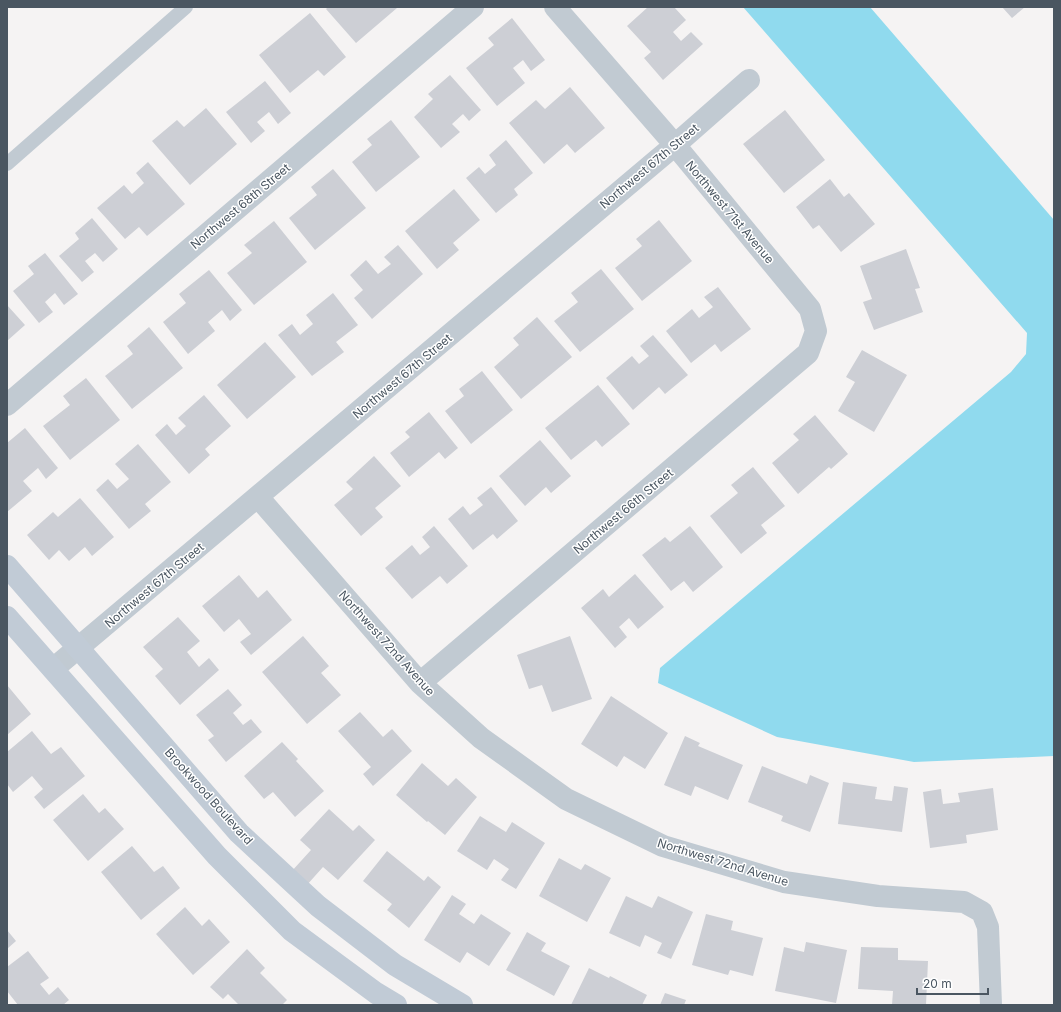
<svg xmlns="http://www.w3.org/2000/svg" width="1061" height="1012" font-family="Inter,sans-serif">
	<rect width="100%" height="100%" fill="#f5f3f3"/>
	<!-- water -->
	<path fill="#90daee" d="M743,7h127l184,213v536l-140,6 -137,-25 -119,-54 2,-15 351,-296 15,-18 1,-21z"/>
	<!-- building -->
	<path fill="#cdcfd5" d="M328,7h68l1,1 -41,35 -30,-34z
		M648,7h26l12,13 -13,12 8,9 10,-9 12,12 -40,36 -19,-22 7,-6 -24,-26z
		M1002,7h23l-13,11z
		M310,13l36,44 -22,19 -6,-6 -28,23 -31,-38z
		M512,18l33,42 -14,11 -8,-11 -10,8 12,15 -28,23 -31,-38 28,-23 -6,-7z
		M450,75l31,35 -12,11 -6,-7 -11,10 8,8 -19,16 -27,-31 19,-18 -5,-5z
		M265,81l26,32 -13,11 -9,-12 -12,10 8,9 -14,12 -25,-31z
		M570,87l35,41 -30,25 -8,-9 -23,20 -35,-41 27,-23 9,9z
		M206,108l31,36 -47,41 -38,-44 25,-21 7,7z
		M785,110l40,50 -41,33 -41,-49z
		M391,120l29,37 -44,35 -24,-30 20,-17 -5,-6z
		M506,140l27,33 -19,16 4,6 -22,18 -30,-35 13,-11 6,7 11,-9 -7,-10z
		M148,162l37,42 -38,32 -8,-9 -14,12 -28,-31 27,-23 8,9 12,-11 -8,-10z
		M333,169l33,39 -51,42 -26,-32 28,-23 -6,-8z
		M830,179l14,18 5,-4 26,31 -34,28 -22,-27 -6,4 -17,-22z
		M454,189l26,31 -27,23 6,7 -22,19 -32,-38z
		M92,218l26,31 -15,13 -8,-9 -10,8 9,11 -12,10 -23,-26 20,-17 -4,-6z
		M659,220l33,41 -50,40 -27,-33 27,-22 -6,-7z
		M274,221l33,41 -53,43 -27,-32 25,-20 -8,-8z
		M398,245l25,29 -51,45 -18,-21 9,-8 -13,-15 16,-15 12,14 13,-10 -7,-7z
		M906,249l14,39 -5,1 8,23 -49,18 -11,-28 9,-3 -12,-33z
		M45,253l33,41 -14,11 -9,-12 -10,9 8,10 -14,11 -26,-32 21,-17 -6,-8z
		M601,269l33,40 -54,43 -26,-31 24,-19 -7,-9z
		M209,270l33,40 -12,11 -8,-11 -14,12 7,9 -27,23 -25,-32 23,-19 -7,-9z
		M718,287l33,42 -30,23 -6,-8 -24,19 -25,-32 26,-22 7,9 14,-11 -9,-10z
		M333,293l25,32 -22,17 8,10 -32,24 -34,-41 14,-11 8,11 13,-11 -7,-9z
		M7,305l18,20 -18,16z
		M537,317l35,40 -51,42 -27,-32 25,-22 -6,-7z
		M149,327l34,41 -51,41 -27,-33 28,-22 -6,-8z
		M653,335l35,40 -23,19 -6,-7 -26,23 -27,-32 26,-22 7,8 10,-8 -9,-10z
		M265,342l31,35 -49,42 -30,-34z
		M862,350l45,25 -33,57 -36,-21 17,-29 -9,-5z
		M482,371l31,39 -42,34 -26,-33 19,-15 -5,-7z
		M86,378l34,42 -50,40 -27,-34 27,-21 -7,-9z
		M598,385l32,39 -28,23 -6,-7 -25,20 -26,-32z
		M204,395l27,31 -26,23 5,6 -21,19 -34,-39 12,-11 9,11 10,-9 -8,-8z
		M429,412l29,36 -13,11 -6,-7 -30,25 -19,-24 20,-16 -5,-5z
		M815,415l33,39 -17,15 -2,-2 -31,27 -26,-31 27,-23 -6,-6z
		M25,428l33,40 -12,11 -8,-11 -15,13 9,10 -25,21v-69z
		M540,440l31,36 -20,17 -5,-6 -21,19 -26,-30z
		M138,444l33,38 -26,22 6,7 -22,18 -33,-39 12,-11 9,10 12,-10 -14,-15z
		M374,456l27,30 -26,22 8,9 -22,19 -27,-31 19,-16 -7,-7z
		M753,467l32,39 -24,19 6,8 -26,21 -31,-38 28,-23 -7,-8z
		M491,487l27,34 -21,18 -4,-5 -20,16 -25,-31 15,-13 7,9 13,-10 -6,-7z
		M80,498l34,39 -22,19 -7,-9 -16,14 -10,-11 -10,10 -22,-25 26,-23 5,5z
		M434,526l34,40 -21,18 -7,-8 -28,23 -27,-31 27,-23 8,10 10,-8 -8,-10z
		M690,526l33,41 -30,25 -9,-11 -13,10 -29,-36 23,-18 5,5z
		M635,574l29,33 -26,22 -9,-11 -10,9 8,10 -12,11 -34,-40 22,-19 6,8z
		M239,575l19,23 9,-8 25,30 -41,35 -11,-13 11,-8 -12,-15 -15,13 -22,-26z
		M178,617l22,24 -13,11 12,15 10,-9 10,12 -39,35 -25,-29 8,-7 -20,-22z
		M303,636l26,30 -8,7 20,22 -34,29 -45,-52z
		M570,636l22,63 -40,13 -10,-27 -13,4 -12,-34z
		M7,685l24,29 -24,21z
		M228,689l14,16 -9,8 10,12 8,-6 11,13 -36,30 -18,-22 6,-4 -18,-21z
		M611,696l57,37 -23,36 -21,-13 -7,11 -36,-23z
		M360,712l23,25 9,-8 20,22 -39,35 -10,-12 8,-7 -33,-36z
		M32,731l19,23 10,-7 24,29 -41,33 -10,-12 9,-8 -11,-13 -19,16 -6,-8v-32z
		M685,736l15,7 -2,3 45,19 -15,35 -33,-14 -4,10 -27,-11z
		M282,742l16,17 -2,2 28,30 -29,26 -22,-25 -9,7 -20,-23z
		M422,763l26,23 8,-8 21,19 -32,38 -17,-14 -1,1 -31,-27z
		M762,766l45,18 3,-9 19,8 -19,49 -29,-11 2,-5 -35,-14z
		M843,782l34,5 -2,12 17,2 2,-15 14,2 -6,44 -64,-8z
		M993,788l5,42 -32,5 1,8 -37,5 -7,-56 18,-3 2,15 17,-2 -2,-9z
		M83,794l16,19 6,-5 19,21 -36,32 -35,-41z
		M329,809l24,22 6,-6 16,15 -37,40 -15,-13 -17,19 -15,-14 20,-22 -11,-10z
		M480,816l26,16 6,-10 33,21 -29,46 -15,-9 8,-11 -15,-10 -7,11 -30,-19z
		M132,846l22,26 9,-6 17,22 -39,32 -40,-48z
		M387,851l37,30 4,-5 13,11 -32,41 -22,-18 5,-6 -29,-23z
		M559,858l22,12 4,-6 26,14 -24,44 -48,-26z
		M452,895l14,9 -7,10 15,10 7,-10 30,19 -22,33 -22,-14 -7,11 -36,-23z
		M626,896l26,12 6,-12 35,16 -22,47 -14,-6 5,-10 -17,-8 -5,12 -31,-14z
		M185,907l17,19 7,-7 21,23 -37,33 -37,-41z
		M706,914l27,7 -2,9 32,8 -10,38 -23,-6 -2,5 -36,-10z
		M7,930l9,11 -9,8z
		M527,932l19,11 -5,8 29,15 -16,30 -48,-26z
		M806,942l41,8 -11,53 -61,-12 9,-44 20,5z
		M861,947l37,1v12l30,1 -2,44h-34l1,-14 -35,-2z
		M247,949l18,19 -5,5 27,27 -5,5h-43l-11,-11 -5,5 -13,-12z
		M28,951l21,27 -9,6 9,11 9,-8 11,13 -6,5h-45l-11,-14v-24z
		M589,968l20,10 1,-2 37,19 -5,10h-71z
		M665,993l21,7 -2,5h-24z"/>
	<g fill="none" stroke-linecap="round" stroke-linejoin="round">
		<!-- lane -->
		<path stroke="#c1cad2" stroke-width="14" d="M7,164l179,-157"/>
		<!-- street -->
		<path stroke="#c1cad2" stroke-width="22" d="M7,405l466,-398
			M258,497l162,186 61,55 85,61 97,47 121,36 94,14 86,6 18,10 6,15 3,78
			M53,669l622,-524 74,-65
			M420,683l388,-330 8,-22 -6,-22 -135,-164 -120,-138"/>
		<!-- secondary -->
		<path stroke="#c1cbd6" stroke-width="22" d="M7,566l232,267 79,73 77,59 67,40
			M7,617l210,239 75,75 84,62 20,12"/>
	</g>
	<g text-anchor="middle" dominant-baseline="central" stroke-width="3" stroke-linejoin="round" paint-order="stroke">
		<!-- street labels -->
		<g font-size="12" fill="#4a5661" stroke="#fff">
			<text transform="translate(649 166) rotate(-40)">Northwest 67th Street</text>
			<text transform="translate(240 206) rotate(-40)">Northwest 68th Street</text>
			<text transform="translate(730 212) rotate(50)">Northwest 71st Avenue</text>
			<text transform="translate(402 376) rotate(-40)">Northwest 67th Street</text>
			<text transform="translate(623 511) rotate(-40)">Northwest 66th Street</text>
			<text transform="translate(154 585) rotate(-40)">Northwest 67th Street</text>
			<text transform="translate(387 643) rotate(48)">Northwest 72nd Avenue</text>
			<text transform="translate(209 796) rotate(48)">Brookwood Boulevard</text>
			<text transform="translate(723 862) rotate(17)">Northwest 72nd Avenue</text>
		</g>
	</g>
	<!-- border -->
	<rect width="1061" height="1012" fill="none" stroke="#4a5661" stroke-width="16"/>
	<!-- scale -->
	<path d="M917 988v6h71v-6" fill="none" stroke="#4a5661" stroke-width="2"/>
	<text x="923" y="988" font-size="12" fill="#4a5661" stroke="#ffffff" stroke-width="3" paint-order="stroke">20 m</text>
</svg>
